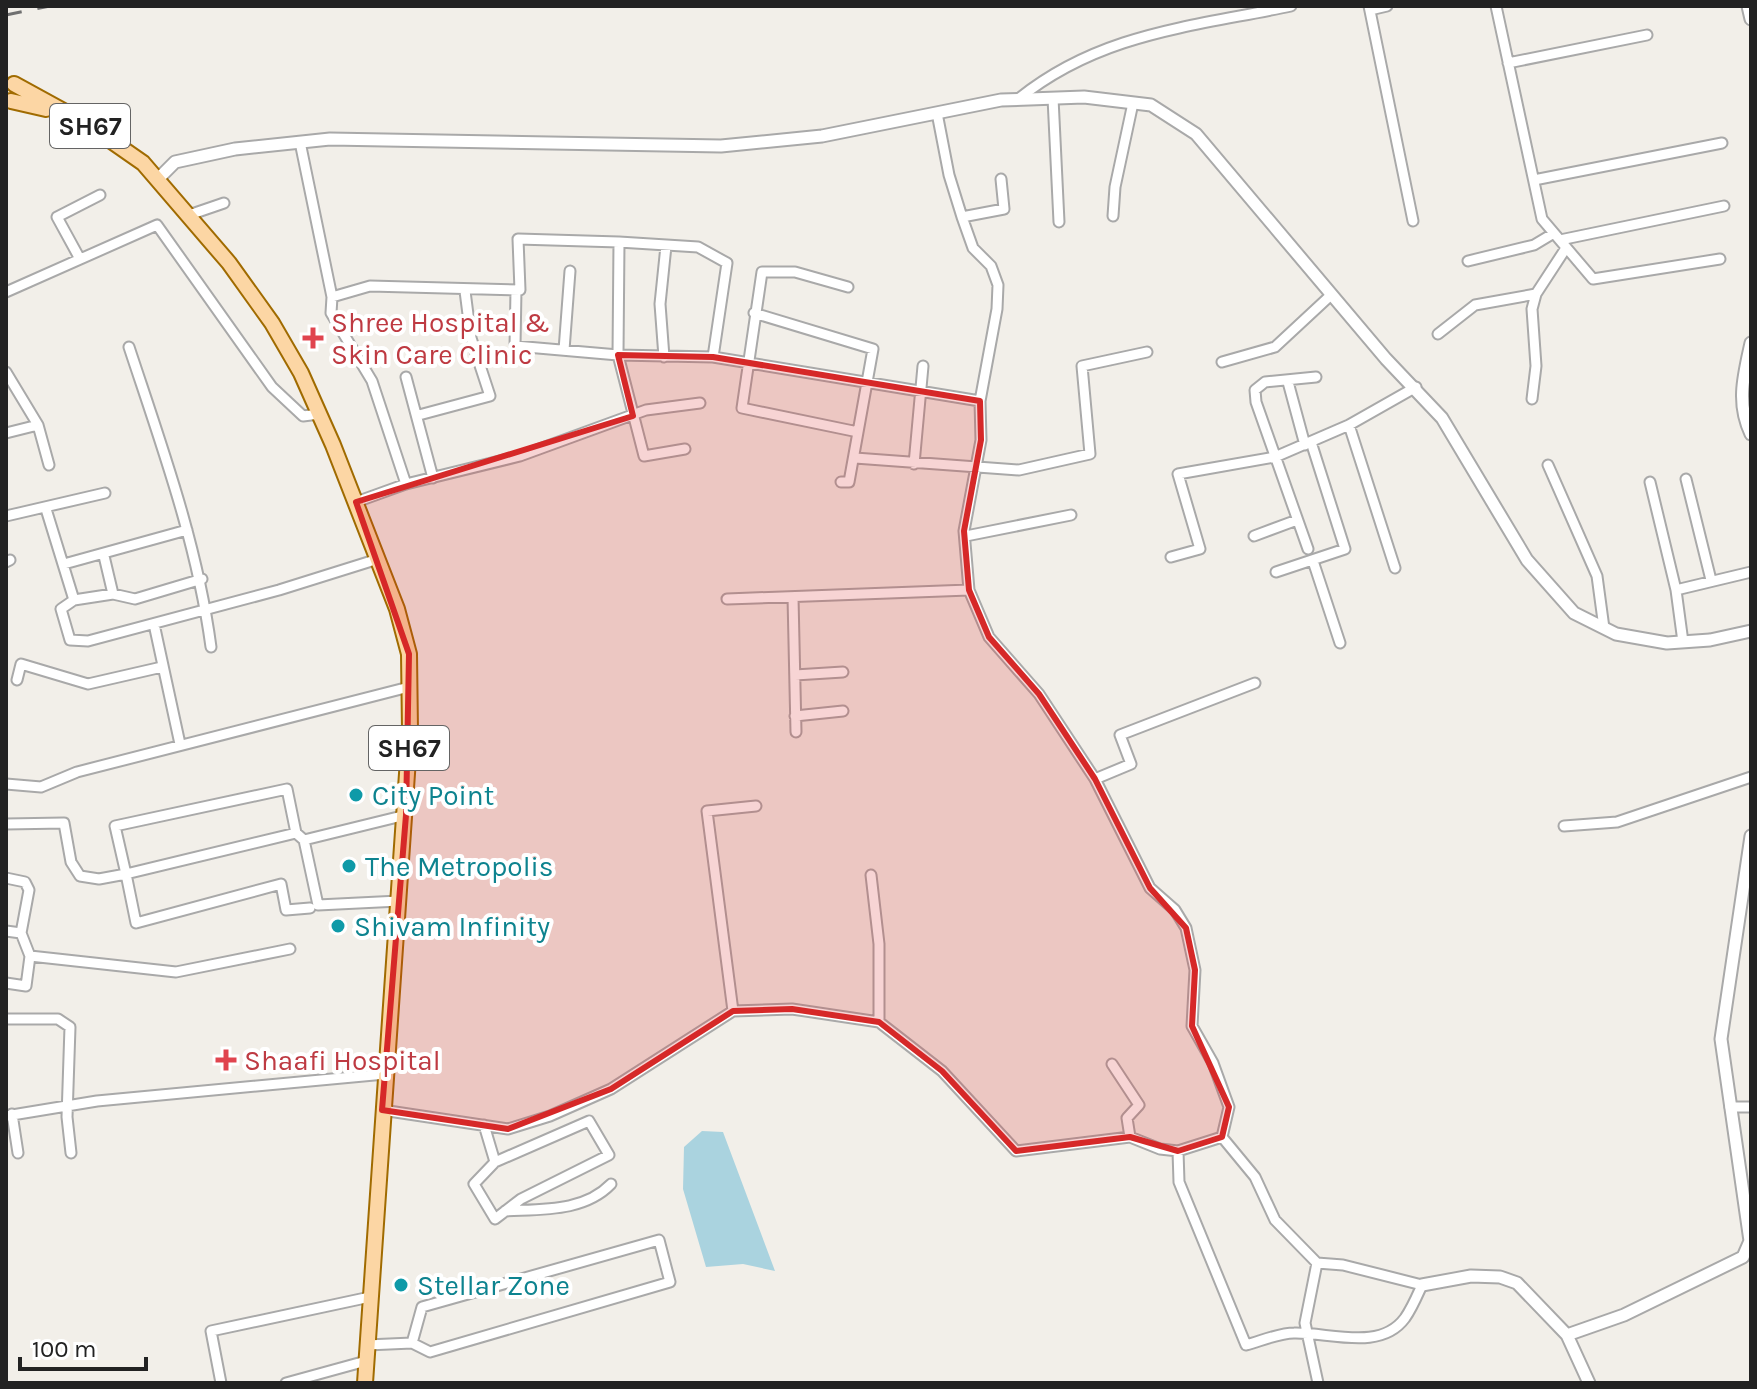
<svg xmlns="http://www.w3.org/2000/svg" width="1757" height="1389" font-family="Karla,sans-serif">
	<rect width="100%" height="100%" fill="#f2efe9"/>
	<!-- water -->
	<path fill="#aad3df" d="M702,1131l21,1 52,139 -32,-7 -37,3 -23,-78 1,-42z"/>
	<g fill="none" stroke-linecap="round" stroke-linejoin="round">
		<!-- minor casing -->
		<g stroke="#a9a9a9" stroke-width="13">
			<path id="minor" d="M1369,6l44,215
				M1496,6l46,213 51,60 127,-20
				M1370,10l17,-4
				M1508,63l139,-28
				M1053,98l6,124
				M1017,100c82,-67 174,-73 274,-94
				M937,113l12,62 13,42 11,31 18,18 7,19 -1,24 -17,92 1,39 -17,91 5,59 20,47 50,57 56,85 55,109 25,22 11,18 9,42 -3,56 21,37 16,44 -7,30 33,40 20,43 42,43
				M300,142l32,155 -1,16 41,68 34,103
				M1534,180l188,-37
				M189,215l35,-12
				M1113,216l2,-29 18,-84
				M962,217l42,-8 -3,-30
				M1560,240l164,-34
				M80,259l-23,-42 43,-22
				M1468,261l66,-16 20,-12
				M848,287l-53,-15h-33l-20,136 116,24
				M516,290l-1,56 103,9 95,2 267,44
				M6,292l151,-67 115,162 31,29 16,-2
				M332,297l38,-11 150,4 -2,-51 101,3
				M754,313l119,36 -24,133h-8
				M1438,334l37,-29 61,-11 30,-46
				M129,347c33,100 68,196 82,300
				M564,350l6,-79
				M664,357l-4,-53 6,-58
				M1222,362l53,-15 56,-52
				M6,372l32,53 11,40
				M406,377l27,101
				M1288,382l17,63
				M1532,399l4,-33 -4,-57 4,-15
				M419,415l71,-19 -19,-58 -6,-47
				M1349,425l46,143
				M6,433l32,-8
				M685,449l-41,7 -26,-101 1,-113 79,5 29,16 -14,94
				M855,458l164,12 71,-16 -8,-88 65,-14
				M914,464l9,-98
				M1548,465l49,111 7,52
				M1686,479l25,101
				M1650,482l26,108 7,52
				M356,502l50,-18 114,-28 126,-46 54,-7
				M46,509l28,91
				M6,516l99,-23
				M966,536l105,-21
				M1254,536l43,-16
				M1308,549l-52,-147 -1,-12 10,-8 51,-5
				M104,556l9,38
				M1171,557l29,-8 -22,-75 97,-17 74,-32 67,-38
				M1313,561l27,82
				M6,562l4,-2
				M64,564l123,-34
				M1276,572l69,-23 -34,-107
				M202,579l-67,20 -22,-5 -39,6 -13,9 9,31 18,1 191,-51 99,-31
				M1676,590l75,-18
				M793,597l3,135
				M727,599l242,-9
				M154,624l26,120
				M795,675l48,-3
				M17,680l4,-16 67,20 74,-17
				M795,716l48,-5
				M1095,779l36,-15 -11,-29 135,-52
				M6,784l35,3 36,-15 332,-85
				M6,824l58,-1 7,39 9,14 19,3 27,-5 10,49 145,-39 5,26 24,-2
				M1564,826l53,-4 134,-45
				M296,833l-9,-44 -172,37 11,48 170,-41 8,7 14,65 81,-4
				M304,840l102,-25
				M871,875l8,69v78
				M6,878l19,4 4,8 -8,43 9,23 146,16 114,-23
				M6,931l15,2
				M6,983l20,3 4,-30
				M733,1011l-26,-200 49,-5
				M6,1019h52l12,8 -3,90 4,36
				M1112,1064l27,41 -12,13 3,19
				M1730,1107h21
				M382,1110l126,19 42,-13 61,-27 122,-78 59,-2 87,13 63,49 74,80 114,-14 30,12 18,2 44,-14
				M12,1114l6,39
				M6,1116l91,-15 288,-27
				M484,1125l11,37 -21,22 21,35 26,-20 88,-44 -20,-34 -94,41
				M1178,1151l1,31 67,163c15,-4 33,-12 48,-12 35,-1 86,19 111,-15 7,-10 12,-22 17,-33l-79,-20 -26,-2 -12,60 13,60
				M505,1211c37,-2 79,1 106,-27
				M367,1345l45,-2 18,9 240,-70 -11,-42 -237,67 -10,36
				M221,1383l-10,-52 159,-34
				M286,1383l80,-22"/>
		</g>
		<!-- tertiary casing -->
		<g stroke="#a9a9a9" stroke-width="15">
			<path id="tertiary" d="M1748,6l3,13
				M158,179l17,-17 60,-13 95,-10 391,7 101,-10 179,-36 83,-3 67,8 45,29 190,225 56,59 85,142 47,53 42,21 51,9 43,-3 41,-9
				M1751,343c-7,32 -15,60 0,91
				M1422,1285l49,-9 29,1 17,6 50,52 22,48
				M1567,1335l57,-20 119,-58 7,-16 -29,-202 30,-203"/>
		</g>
		<!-- primary casing -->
		<g stroke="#a06b00" stroke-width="18">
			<path id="primary" d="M14,84l73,40 56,39 86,100 43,60 29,50 32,72 64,164 12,45 1,76 -45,653
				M11,101l35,8"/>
		</g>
		<!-- minor -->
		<use href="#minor" stroke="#fff" stroke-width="9"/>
		<!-- tertiary -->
		<use href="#tertiary" stroke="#fff" stroke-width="11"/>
		<!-- primary -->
		<use href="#primary" stroke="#fcd6a4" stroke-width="14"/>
		<!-- rail -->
		<path stroke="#707070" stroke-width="3" stroke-dasharray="16 16" stroke-linecap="butt" d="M6,15l44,-9"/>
	</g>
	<!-- marked area -->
	<path fill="#d62828" fill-opacity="0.2" stroke="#d62828" stroke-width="6" stroke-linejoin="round" d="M618,355l95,2 267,44 1,39 -17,91 5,59 20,47 50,57 56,85 55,109 36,40 9,42 -3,56 37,81 -7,30 -44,14 -48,-14 -114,14 -74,-80 -63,-49 -87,-13 -59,2 -122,78 -103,40 -126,-19 24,-295 3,-161 -53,-152 277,-86z"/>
	<!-- markers -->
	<g fill="#e0444e" stroke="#fff" stroke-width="3">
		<path d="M309 326h8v8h8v8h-8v8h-8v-8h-8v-8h8z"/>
		<path d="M222 1048h8v8h8v8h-8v8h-8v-8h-8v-8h8z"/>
	</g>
	<g fill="#0f9aa8" stroke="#fff" stroke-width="3">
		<circle cx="356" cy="795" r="8"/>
		<circle cx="349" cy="866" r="8"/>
		<circle cx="338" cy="926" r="8"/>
		<circle cx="401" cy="1285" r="8"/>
	</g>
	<g text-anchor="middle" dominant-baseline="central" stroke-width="8" stroke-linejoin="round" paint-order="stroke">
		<!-- shield labels -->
		<g fill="#fff" stroke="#646464" stroke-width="2">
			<rect x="50" y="104" width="80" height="44" rx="6"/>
			<rect x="369" y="726" width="80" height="44" rx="6"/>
		</g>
		<g font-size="26" font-weight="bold" fill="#222">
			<text x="90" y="126">SH67</text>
			<text x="409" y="748">SH67</text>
		</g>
		<!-- health labels -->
		<g font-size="28" fill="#be3a42" stroke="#fff" text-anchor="start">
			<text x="331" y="322">Shree Hospital &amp;<tspan x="331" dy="32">Skin Care Clinic</tspan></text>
			<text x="244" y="1060">Shaafi Hospital</text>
		</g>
		<!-- culture labels -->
		<g font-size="28" fill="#0d838f" stroke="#fff" text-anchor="start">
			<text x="372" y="795">City Point</text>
			<text x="365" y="866">The Metropolis</text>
			<text x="354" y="926">Shivam Infinity</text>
			<text x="417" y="1285">Stellar Zone</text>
		</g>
	</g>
	<!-- border -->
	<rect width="1757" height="1389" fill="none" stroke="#222222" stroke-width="16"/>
	<!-- scale -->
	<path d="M20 1357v12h126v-12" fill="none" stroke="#222222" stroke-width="4"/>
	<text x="32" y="1357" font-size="24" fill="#222222" stroke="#ffffff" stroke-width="6" paint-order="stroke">100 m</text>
</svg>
